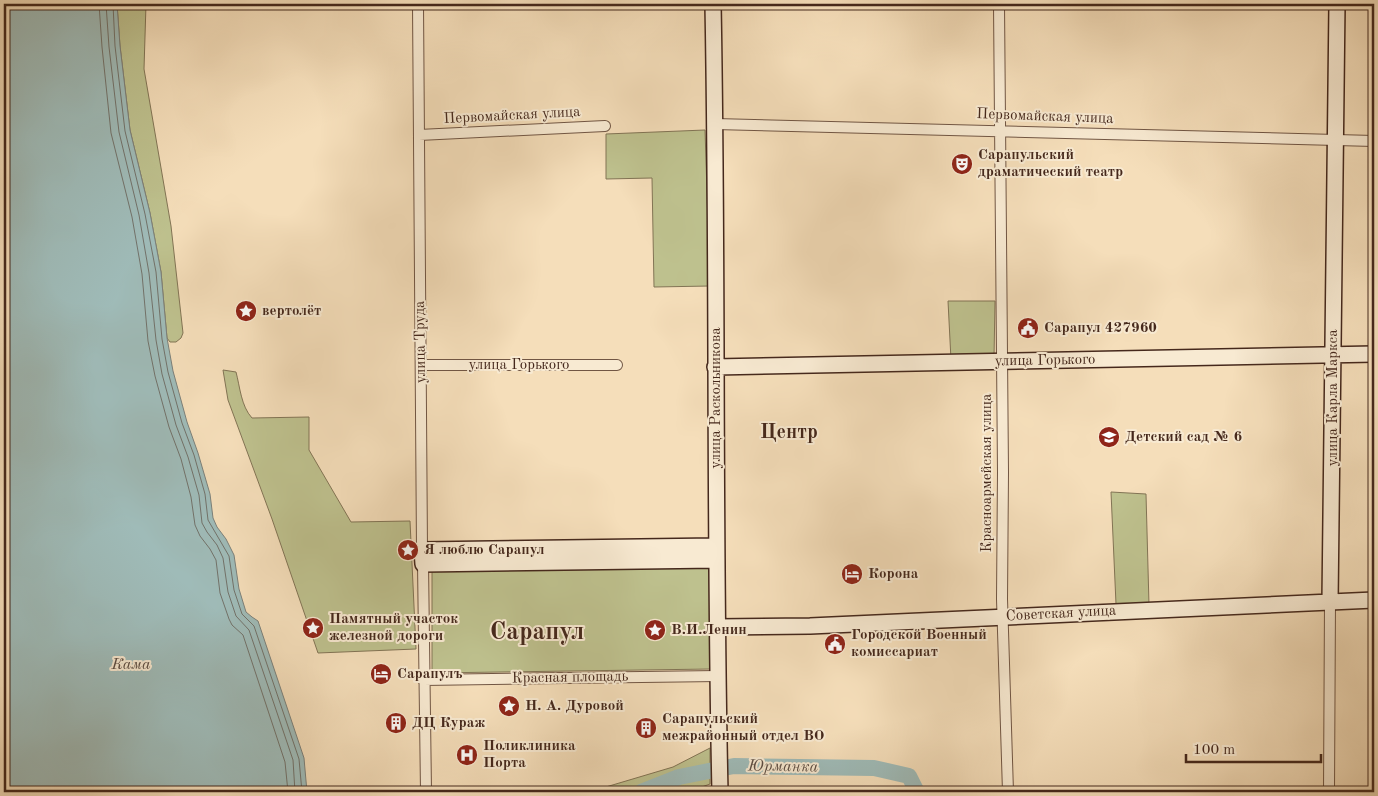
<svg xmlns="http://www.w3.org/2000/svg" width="1378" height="796" font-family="'Old Standard TT',serif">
	<rect width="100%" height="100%" fill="#f5deba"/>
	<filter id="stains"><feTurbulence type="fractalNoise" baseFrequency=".004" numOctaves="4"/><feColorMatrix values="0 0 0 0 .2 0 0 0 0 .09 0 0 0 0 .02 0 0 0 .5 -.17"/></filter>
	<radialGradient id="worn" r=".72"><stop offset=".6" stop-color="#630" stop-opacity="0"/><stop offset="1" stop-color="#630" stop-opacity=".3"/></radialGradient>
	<!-- green -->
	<path fill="#bec18e" stroke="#827455" d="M117,4h29l-2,65 27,157 12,107 -2,5 -5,4h-6l-3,-4 -6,-66 -11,-59 -20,-83 -10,-84z
		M705,130l5,156 -56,1 -2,-109 -46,1v-45z
		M948,301h47l-1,57 -43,2z
		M223,370l13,2c4,15 5,34 16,46l57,-1v33l42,72 59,-1 6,128 -98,4 -46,-134 -44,-119z
		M1111,492l35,2 3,111 -33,-1z
		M710,565l1,104 -279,4v-105z
		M710,748v36l-22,8h-99l84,-25z"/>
	<!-- water -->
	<path fill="#9fbbb8" stroke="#7b807a" d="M4,4h113l3,42 10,84 20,83 11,59 6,66 6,33 14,51 11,31 12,41 3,24 4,9 9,12 8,16 5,34 7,23 6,5 6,4 46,137 3,34h-303z"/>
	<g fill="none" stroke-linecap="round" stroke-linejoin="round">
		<!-- shore -->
		<path stroke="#72726a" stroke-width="1" d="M99,4l3,43 9,86 21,84 10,57 6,67 7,35 14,51 12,32 10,38 4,28 5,11 10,13 6,11 4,33 9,26 3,6 11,10 42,127 3,30
			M106,4l3,43 10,85 20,83 10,58 7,67 6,34 14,51 12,32 11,38 3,28 5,9 10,13 6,13 5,34 8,24 13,14 44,130 2,32
			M113,4l2,42 10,85 20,83 11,58 6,67 6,33 14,51 12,32 11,39 3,26 21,36 5,34 8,24 12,12 45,133 3,33"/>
		<!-- river -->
		<path stroke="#9fbbb8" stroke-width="16" d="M641,792l38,-15 55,-11 140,2 35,8 8,16"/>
		<!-- street casing -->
		<g stroke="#715644" stroke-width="12">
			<path id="street" d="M418,4l4,546
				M999,4l4,468 -1,127 6,193
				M715,124l659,17
				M419,135l186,-9
				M421,365h196
				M423,564l3,228
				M423,680l295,-4
				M1329,792l1,-190"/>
		</g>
		<!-- secondary casing -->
		<g stroke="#45281c" stroke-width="18">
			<path id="secondary" d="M713,4c5,263 1,525 7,788
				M715,367l659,-13
				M716,560l-293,4 -1,-14 294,-4
				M1330,602l7,-598
				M717,627l93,-1 564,-26"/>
		</g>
		<!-- street -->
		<use href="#street" stroke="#f8ead2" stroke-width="10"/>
		<!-- secondary -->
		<use href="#secondary" stroke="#f8ead2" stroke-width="15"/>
	</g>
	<!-- icons -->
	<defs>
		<g id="theatre-disc" transform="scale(1.125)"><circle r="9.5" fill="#8f2418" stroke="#f8ead2"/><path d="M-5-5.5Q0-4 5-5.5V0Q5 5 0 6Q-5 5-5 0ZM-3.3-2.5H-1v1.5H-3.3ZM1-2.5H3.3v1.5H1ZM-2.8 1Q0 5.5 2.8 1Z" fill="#fff"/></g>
		<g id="sight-disc" transform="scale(1.125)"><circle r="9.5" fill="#8f2418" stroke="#f8ead2"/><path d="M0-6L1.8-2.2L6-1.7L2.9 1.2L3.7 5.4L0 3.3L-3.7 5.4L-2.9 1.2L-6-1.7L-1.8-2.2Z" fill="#fff"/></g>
		<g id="civic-disc" transform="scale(1.125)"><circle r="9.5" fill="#8f2418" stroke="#f8ead2"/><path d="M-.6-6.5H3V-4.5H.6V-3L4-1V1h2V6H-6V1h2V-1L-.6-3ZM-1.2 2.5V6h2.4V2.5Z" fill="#fff"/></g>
		<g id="school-disc" transform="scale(1.125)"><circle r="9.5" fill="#8f2418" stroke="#f8ead2"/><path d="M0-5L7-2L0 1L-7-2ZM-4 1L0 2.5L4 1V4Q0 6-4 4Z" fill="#fff"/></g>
		<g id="hotel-disc" transform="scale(1.125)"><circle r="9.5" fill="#8f2418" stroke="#f8ead2"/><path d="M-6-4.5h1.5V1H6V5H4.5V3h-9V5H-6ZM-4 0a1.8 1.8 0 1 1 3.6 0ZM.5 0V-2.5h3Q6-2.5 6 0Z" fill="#fff"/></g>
		<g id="building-disc" transform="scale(1.125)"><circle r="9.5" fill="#8f2418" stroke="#f8ead2"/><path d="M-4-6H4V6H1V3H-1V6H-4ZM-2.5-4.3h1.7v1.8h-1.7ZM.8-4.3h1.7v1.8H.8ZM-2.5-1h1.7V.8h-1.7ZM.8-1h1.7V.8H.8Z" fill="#fff"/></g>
		<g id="hospital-disc" transform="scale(1.125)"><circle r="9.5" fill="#8f2418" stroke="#f8ead2"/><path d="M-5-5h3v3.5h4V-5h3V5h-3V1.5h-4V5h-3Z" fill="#fff"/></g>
	</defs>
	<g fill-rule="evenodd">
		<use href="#theatre-disc" x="962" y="164"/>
		<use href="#sight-disc" x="246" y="311"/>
		<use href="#civic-disc" x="1028" y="328"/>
		<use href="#school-disc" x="1109" y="437"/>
		<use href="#sight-disc" x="408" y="550"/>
		<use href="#hotel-disc" x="852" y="574"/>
		<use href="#sight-disc" x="313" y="628"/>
		<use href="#sight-disc" x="655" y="630"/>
		<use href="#civic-disc" x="835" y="644"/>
		<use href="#hotel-disc" x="381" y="674"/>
		<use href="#sight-disc" x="509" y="706"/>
		<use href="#building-disc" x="396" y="723"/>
		<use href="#building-disc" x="646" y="728"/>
		<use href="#hospital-disc" x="467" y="755"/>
	</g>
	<g text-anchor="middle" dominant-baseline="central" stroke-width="4" stroke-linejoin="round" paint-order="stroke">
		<!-- street labels -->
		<g font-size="15" fill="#45281c" stroke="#f8ead2">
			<text transform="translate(512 116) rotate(-3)">Первомайская улица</text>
			<text transform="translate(1045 117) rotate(2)">Первомайская улица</text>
			<text transform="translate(421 342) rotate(-91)">улица Труда</text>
			<text transform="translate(1045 361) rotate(-1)">улица Горького</text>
			<text x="519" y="365">улица Горького</text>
			<text transform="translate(716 398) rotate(-90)">улица Раскольникова</text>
			<text transform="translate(1333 398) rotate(-90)">улица Карла Маркса</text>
			<text transform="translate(987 473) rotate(-90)">Красноармейская улица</text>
			<text transform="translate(1061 614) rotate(-3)">Советская улица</text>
			<text transform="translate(570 678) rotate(-1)">Красная площадь</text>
		</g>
		<!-- poi labels -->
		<g font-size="15" font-weight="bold" fill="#45281c" stroke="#f8ead2" text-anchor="start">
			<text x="978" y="155">Сарапульский<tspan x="978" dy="17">драматический театр</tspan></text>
			<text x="262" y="311">вертолёт</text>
			<text x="1044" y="328">Сарапул 427960</text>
			<text x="1125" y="437">Детский сад № 6</text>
			<text x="424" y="550">Я люблю Сарапул</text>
			<text x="868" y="574">Корона</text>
			<text x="329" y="619">Памятный участок<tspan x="329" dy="17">железной дороги</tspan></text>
			<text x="671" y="630">В.И.Ленин</text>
			<text x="851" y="635">Городской Военный<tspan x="851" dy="17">комиссариат</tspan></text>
			<text x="397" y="674">Сарапулъ</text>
			<text x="525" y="706">Н. А. Дуровой</text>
			<text x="662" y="719">Сарапульский<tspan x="662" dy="17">межрайонный отдел ВО</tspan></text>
			<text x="412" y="723">ДЦ Кураж</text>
			<text x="483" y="746">Поликлиника<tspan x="483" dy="17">Порта</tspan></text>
		</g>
		<!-- water labels -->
		<g font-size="16" font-style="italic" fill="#5c4d43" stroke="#f8ead2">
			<text x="131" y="665">Кама</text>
			<text transform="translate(783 767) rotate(1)">Юрманка</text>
		</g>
		<!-- district labels -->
		<g font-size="20" font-weight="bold" fill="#45281c" stroke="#f8ead2">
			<text x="789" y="433">Центр</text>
		</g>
		<!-- town labels -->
		<g font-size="25" font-weight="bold" fill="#45281c" stroke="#f8ead2">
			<text x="537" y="632">Сарапул</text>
		</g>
	</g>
	<!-- margin -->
	<rect width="1378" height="796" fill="none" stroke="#f5deba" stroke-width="20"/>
	<rect x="5" y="5" width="1368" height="786" fill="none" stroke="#45281c" stroke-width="2.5"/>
	<rect x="10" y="10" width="1358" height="776" fill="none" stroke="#45281c"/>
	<!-- scale -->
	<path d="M1186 754v8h135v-8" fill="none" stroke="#45281c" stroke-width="2.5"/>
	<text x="1193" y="754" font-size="15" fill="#45281c" stroke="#f8ead2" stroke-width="4" paint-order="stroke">100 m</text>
	<rect width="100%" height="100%" filter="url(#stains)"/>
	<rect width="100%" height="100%" fill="url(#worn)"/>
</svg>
